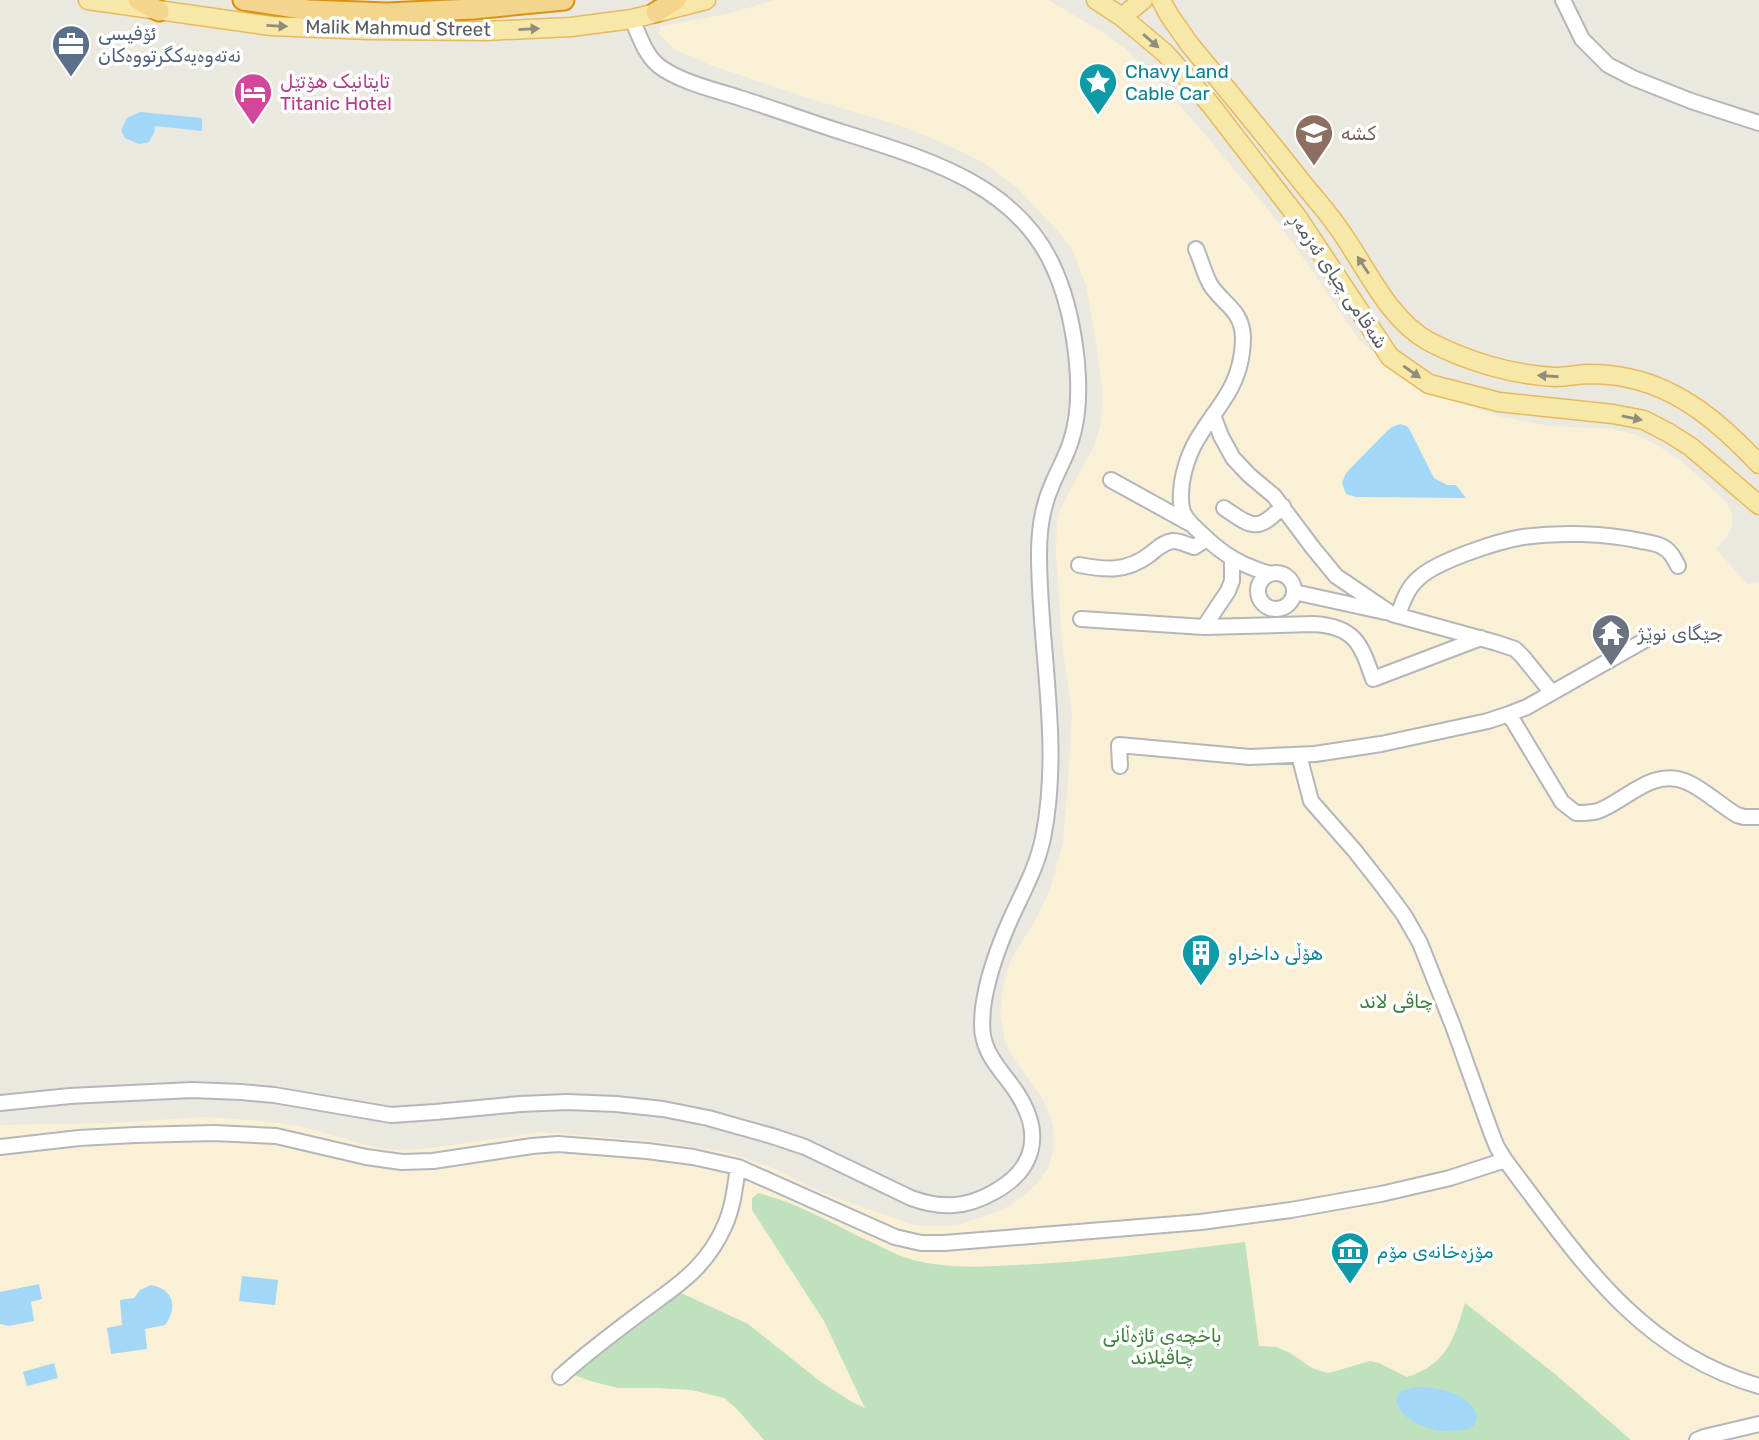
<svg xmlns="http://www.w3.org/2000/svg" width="1759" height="1440" font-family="Rubik,'Noto Naskh Arabic',sans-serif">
	<rect width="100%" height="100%" fill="#ebe8e0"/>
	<!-- commercial -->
	<path fill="#faf0d5" d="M775,0h273l48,28 29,20 48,49 93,110 30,40 64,94 52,44 86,31 51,10 63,3 25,6 16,8 29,18 44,41 6,12v12l-5,11 -11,12 31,35 12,-2v858h-1759v-315l109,-2 99,-6 63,5 29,4 70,20 23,4 31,-1 117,-17 114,9 75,12 45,16 45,23 91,32 15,2h18l17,-2 41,-14 22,-14 14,-14 10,-14 6,-21 -1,-22 -5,-14 -6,-13 -31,-44 -6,-14 -5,-26 3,-27 8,-27 26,-43 13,-28 13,-46 6,-75 3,-56 -10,-67 -6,-92 1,-32 2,-9 8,-16 27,-50 7,-23 1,-14v-20l-7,-53 -9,-51 -13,-34 -15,-20 -41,-43 -33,-25 -30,-15 -46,-20 -97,-29 -101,-34 -34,-15 -17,-16 2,-8 66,-12z"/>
	<!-- green -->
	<path fill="#bfe1be" d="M758,1193c41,10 76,32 113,49 13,6 25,13 39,17 35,10 70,8 106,6 77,-3 152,-14 229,-23l14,104 17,1 14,6 22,15 9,3 7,2 8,-2 34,-10 9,2 28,14c40,-13 47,-38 58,-74l90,71 76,66h-867l-28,-32 -12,-10 -32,-8 -35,-2h-39l-28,-7 -18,-7 107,-82 69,32 73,58 31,20 13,6 -41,-87 -72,-111v-12z"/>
	<!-- water -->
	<path fill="#a3d7f8" d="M140,112l62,6v13l-47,-5 -1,7 -5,9 -10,2 -14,-6 -4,-8 6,-12z
		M1400,424l7,2 4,6 23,46 13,7h9l10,13 -110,-1 -10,-3 -4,-11 4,-10 41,-42 5,-4z
		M242,1276l36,4 -3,25 -36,-4z
		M39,1284l3,15 -11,3 3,19 -25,5 -9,-2v-32z
		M151,1285c23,4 27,23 14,40l-20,4 2,20 -36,5 -4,-26 15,-3 -2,-25 14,-2 6,-8z
		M54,1363l4,15 -31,8 -4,-14z
		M1416,1387c20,0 49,5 59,24 3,5 2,11 -2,15 -19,14 -75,0 -77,-27l5,-8z"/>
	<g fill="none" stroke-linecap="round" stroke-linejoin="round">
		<!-- minor casing -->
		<g stroke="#b3b6ba" stroke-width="18">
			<path id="minor" d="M1563,0l19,39 26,26 25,13 58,23 68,22
				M1196,249c5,11 8,24 14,35 12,20 32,25 33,53 0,19 -5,39 -15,56 -20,33 -39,48 -46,89 -1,10 -3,22 2,32 4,8 11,14 18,20 21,21 39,31 68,40
				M1213,415l8,21 12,22 16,17 25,21 39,52 23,28 56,38 105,29 18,6 8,8 29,36
				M1111,480l78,43
				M1224,508c28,19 33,25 59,-2
				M1079,565c27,5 47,7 70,-10 8,-6 14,-13 24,-14 8,0 14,4 21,6l13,-8
				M1258 591a18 18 0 1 1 36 0a18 18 0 1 1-36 0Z
				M1294,592l91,20
				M1398,615c5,-14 10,-28 21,-37 18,-17 79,-37 104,-41 37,-5 82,-4 118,4 6,1 14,2 20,5 9,4 13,12 17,20
				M1081,619l123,8 109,-3c41,2 48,19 60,55l108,-41
				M1204,627l24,-36 4,-10v-21
				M1509,714l53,88 14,11c8,0 15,0 22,-2 28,-10 54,-44 89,-29 18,8 33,23 50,33l7,2h15
				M1299,755l12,46 44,50 29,37 20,27 16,28 33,83 38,106 6,15 8,13c72,95 132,191 254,226
				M1120,766l-1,-21 131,12 65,-3 66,-10 107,-23 21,-7 18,-7 120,-68
				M0,1103l70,-7 122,-6 49,2 33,3 117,20 44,-3 85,-8 47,-2 49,2 47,5 45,9 64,18 33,11 106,51c30,11 55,10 83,-6 42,-23 49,-59 23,-99 -11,-17 -28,-33 -33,-53 -3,-10 -2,-21 -1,-32 4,-31 15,-61 28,-90 12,-26 26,-51 32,-80 19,-94 -4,-190 -4,-284 0,-24 3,-47 13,-69 6,-15 14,-28 19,-44 16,-49 3,-131 -19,-177 -38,-81 -129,-106 -207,-131 -35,-11 -70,-24 -105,-35 -25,-8 -60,-16 -81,-32 -14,-11 -20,-31 -27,-47
				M0,1147l79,-9 56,-3 79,-2 62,3 90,21 36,5 31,-1 99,-15 26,-2 89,7 46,6 45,10 157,70 26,6h23l257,-21 90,-12 90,-16 69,-16 55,-18
				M560,1377c25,-23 52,-43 80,-64 36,-27 66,-44 85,-88 8,-18 10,-38 13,-58
				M1697,1440l7,-3 55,-13"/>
		</g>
		<!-- major casing -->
		<g stroke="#e5ba5e" stroke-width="21">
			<path id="major" d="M88,0l183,26 97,4 117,1 86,-4 61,-8 74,-19
				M1096,0l26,17 43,36 45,51 88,114 92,139 39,27 70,18 114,12 31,6 25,13 22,14 68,58
				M1161,0l8,15 21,30c36,43 72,87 107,131 13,17 28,33 40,50 28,38 49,91 91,115 38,20 84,34 127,36 10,0 21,-2 31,-3 14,0 29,1 42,4 54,11 95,48 131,86
				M1122,17l21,-17"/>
		</g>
		<!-- highway casing -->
		<g stroke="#da9211" stroke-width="23">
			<path id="highway" d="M138,0l21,11
				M243,0l65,10 79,3 86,-4 91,-9
				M656,12l20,-12"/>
		</g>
		<!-- minor -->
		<use href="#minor" stroke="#fff" stroke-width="14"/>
		<!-- major -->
		<use href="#major" stroke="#f8e8a8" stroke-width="18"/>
		<!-- highway -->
		<use href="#highway" stroke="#f4d58e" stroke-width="19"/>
	</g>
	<!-- one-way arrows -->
	<defs><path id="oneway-solid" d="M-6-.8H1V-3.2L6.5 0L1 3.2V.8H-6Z" transform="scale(1.75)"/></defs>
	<g fill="#918d79">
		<use href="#oneway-solid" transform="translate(277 26) rotate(3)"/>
		<use href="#oneway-solid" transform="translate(529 29) rotate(-3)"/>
		<use href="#oneway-solid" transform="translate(1151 41) rotate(41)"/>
		<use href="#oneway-solid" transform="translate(1363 265) rotate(-123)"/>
		<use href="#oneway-solid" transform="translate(1412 372) rotate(35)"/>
		<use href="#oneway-solid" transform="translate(1548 376) rotate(-176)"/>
		<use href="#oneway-solid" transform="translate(1632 418) rotate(12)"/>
	</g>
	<!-- icons -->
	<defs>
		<g id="office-pin" transform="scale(2.0125)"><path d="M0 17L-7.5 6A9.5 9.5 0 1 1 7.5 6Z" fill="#5c6f8a" stroke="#fff"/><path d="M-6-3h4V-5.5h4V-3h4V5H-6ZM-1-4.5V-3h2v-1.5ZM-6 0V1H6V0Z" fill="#fff"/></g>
		<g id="sight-pin" transform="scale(2.0125)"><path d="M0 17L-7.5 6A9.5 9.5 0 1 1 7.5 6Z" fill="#0f9aa8" stroke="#fff"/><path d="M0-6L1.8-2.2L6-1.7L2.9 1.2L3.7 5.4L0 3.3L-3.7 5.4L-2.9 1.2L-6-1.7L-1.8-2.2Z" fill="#fff"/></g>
		<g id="hotel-pin" transform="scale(2.0125)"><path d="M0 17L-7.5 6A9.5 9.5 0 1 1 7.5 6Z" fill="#d1479c" stroke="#fff"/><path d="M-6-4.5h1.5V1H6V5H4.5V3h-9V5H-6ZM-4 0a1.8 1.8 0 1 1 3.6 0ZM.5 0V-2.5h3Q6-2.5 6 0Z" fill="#fff"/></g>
		<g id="school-pin" transform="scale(2.0125)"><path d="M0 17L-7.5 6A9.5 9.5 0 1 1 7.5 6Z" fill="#8d6e63" stroke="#fff"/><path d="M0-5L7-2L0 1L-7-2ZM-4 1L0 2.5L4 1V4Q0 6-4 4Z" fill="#fff"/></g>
		<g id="temple-pin" transform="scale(2.0125)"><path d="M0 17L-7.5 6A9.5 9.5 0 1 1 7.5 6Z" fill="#6b7280" stroke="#fff"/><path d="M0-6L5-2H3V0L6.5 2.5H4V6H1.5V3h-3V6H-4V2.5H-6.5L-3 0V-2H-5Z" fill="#fff"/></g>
		<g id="building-pin" transform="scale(2.0125)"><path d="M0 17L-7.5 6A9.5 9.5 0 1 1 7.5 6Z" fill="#0f9aa8" stroke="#fff"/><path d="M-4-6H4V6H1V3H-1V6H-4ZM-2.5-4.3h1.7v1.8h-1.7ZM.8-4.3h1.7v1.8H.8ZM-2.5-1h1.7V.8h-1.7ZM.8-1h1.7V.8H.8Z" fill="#fff"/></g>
		<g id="museum-pin" transform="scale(2.0125)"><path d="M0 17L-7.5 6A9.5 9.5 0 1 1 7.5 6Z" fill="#0f9aa8" stroke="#fff"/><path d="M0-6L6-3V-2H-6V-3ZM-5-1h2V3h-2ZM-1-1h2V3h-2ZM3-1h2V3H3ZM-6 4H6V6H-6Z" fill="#fff"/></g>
	</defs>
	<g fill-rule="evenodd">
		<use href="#office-pin" x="71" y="44"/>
		<use href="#sight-pin" x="1098" y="82"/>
		<use href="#hotel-pin" x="253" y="92"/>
		<use href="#school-pin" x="1314" y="133"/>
		<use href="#temple-pin" x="1611" y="633"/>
		<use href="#building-pin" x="1201" y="953"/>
		<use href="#museum-pin" x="1350" y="1251"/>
	</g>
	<g text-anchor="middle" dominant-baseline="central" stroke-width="7" stroke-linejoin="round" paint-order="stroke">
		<!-- street labels -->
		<g font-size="19" fill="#595c60" stroke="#fff">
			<text transform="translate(398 28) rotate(1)">Malik Mahmud Street</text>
			<text transform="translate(1339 281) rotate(56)">شەقامی چیای ئەزمەڕ</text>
		</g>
		<!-- service labels -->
		<g font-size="19" fill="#4e5e75" stroke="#fff" text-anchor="start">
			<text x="98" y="33">ئۆفیسی<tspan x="98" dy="22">نەتەوەیەکگرتووەکان</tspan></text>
		</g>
		<!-- culture labels -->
		<g font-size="19" fill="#0d838f" stroke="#fff" text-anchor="start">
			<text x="1125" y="71">Chavy Land<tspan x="1125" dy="22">Cable Car</tspan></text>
			<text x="1228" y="953">هۆڵی داخراو</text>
			<text x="1377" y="1251">مۆزەخانەی مۆم</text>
		</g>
		<!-- hotel labels -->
		<g font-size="19" fill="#b23c85" stroke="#fff" text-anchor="start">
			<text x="280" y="81">تایتانیک هۆتێل<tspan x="280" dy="22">Titanic Hotel</tspan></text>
		</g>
		<!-- education labels -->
		<g font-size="19" fill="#785e54" stroke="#fff" text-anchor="start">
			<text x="1341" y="133">كشه</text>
		</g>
		<!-- worship labels -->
		<g font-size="19" fill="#5b616d" stroke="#fff" text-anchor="start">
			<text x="1638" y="633">جێگای نوێژ</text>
		</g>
		<!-- park labels -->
		<g font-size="19" fill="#3a7e3a" stroke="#fff">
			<text x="1396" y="1001">چاڤی لاند</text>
			<text x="1162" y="1335">باخچەی ئاژەڵانی<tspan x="1162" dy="22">چاڤیلاند</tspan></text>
		</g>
	</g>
</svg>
